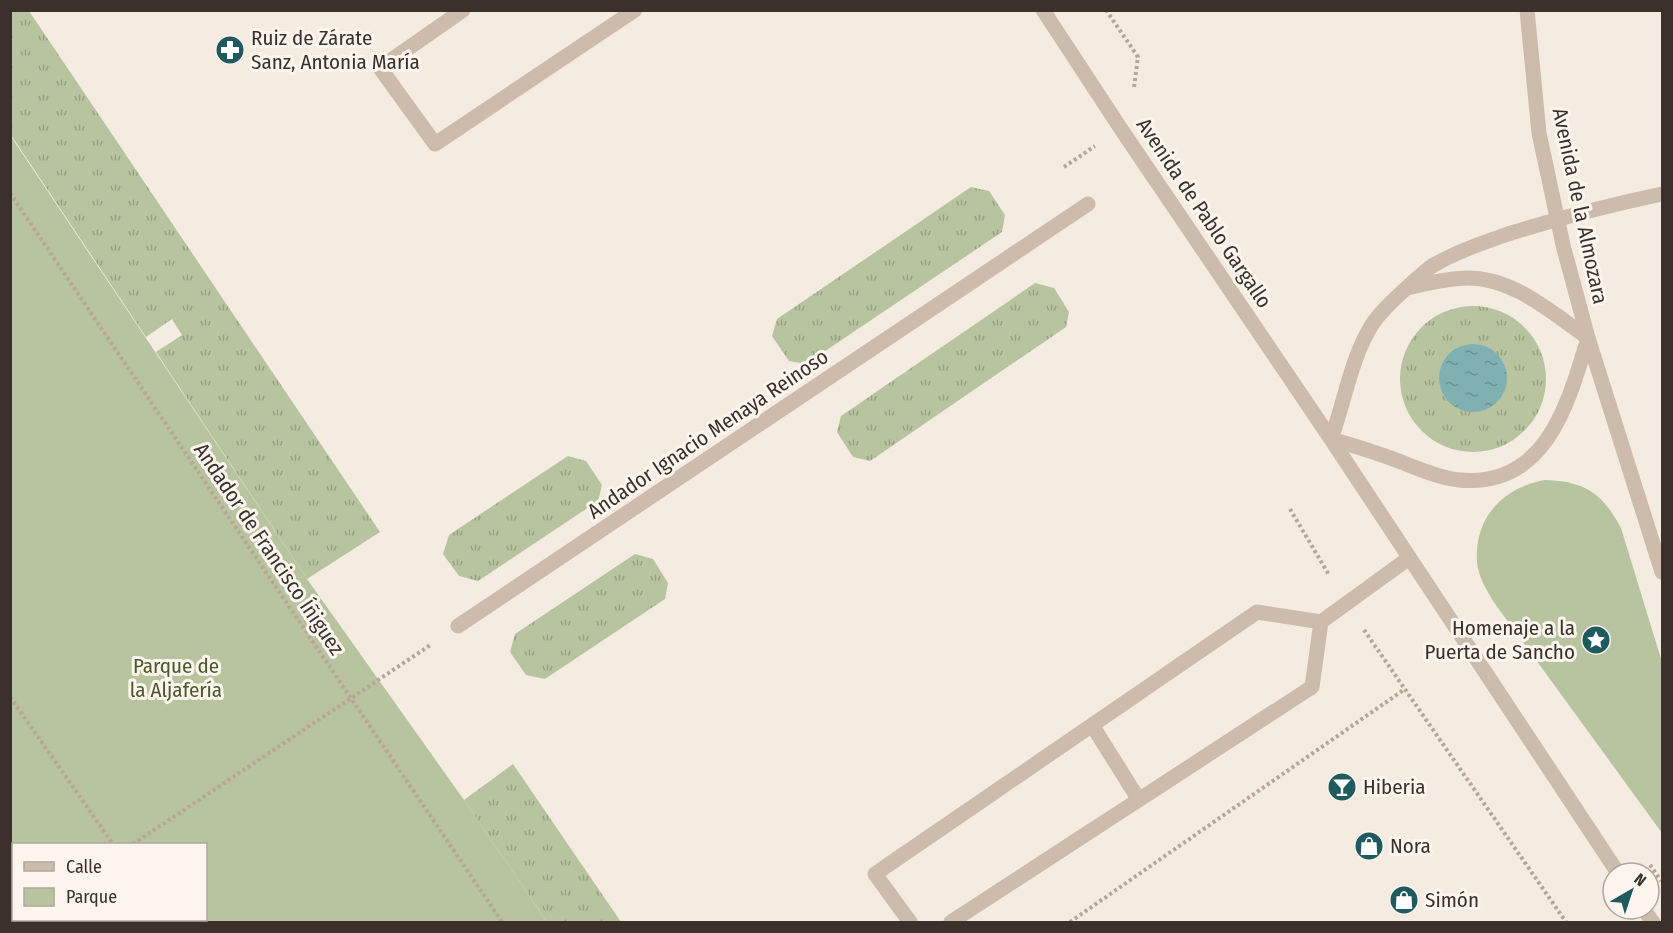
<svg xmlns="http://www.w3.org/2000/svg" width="1673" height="933" font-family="'Fira Sans Condensed',sans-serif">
	<defs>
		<pattern id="grass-tufts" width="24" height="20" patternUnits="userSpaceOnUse" patternTransform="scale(1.5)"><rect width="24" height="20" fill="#b8c4a0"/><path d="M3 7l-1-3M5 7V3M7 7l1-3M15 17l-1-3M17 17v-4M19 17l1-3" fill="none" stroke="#97a083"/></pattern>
		<pattern id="water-ripples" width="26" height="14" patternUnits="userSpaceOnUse" patternTransform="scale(1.5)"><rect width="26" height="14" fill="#7fb0b2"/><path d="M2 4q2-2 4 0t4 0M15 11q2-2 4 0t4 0" fill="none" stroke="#699091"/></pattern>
	</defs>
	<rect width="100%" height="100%" fill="#f4ebe1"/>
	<!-- grass -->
	<path fill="url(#grass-tufts)" d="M10,11h19l351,521 -73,47 -151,-227 26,-17 -10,-16 -26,18 -135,-202z
		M971,187l18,4 16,24 -3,17 -196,132 -17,-3 -17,-25 5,-17z
		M1035,283l19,5 15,24 -3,15 -196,134 -17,-4 -16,-25 4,-16z
		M1400 379a73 73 0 1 1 146 0a73 73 0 1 1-146 0Z
		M568,456l18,5 16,24 -4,16 -120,80 -19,-5 -16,-22 6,-19z
		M635,554l18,5 15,24 -3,16 -120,80 -19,-4 -16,-23 5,-18z
		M513,764l108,158h-74l-83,-122z"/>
	<!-- green -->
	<path fill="#b8c4a0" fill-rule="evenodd" d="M10,135l297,444 157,221 83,122h-536zM14,844h192v76h-192z
		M1545,480c40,1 58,14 76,48l41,134v171l-169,-232c-7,-12 -15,-25 -16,-39 -3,-45 27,-75 68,-82z"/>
	<!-- water -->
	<path fill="url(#water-ripples)" d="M1439 378a34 34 0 1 1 68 0a34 34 0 1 1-68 0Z"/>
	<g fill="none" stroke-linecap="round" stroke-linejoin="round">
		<!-- path -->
		<path stroke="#b9a596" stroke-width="4" stroke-dasharray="3 3" stroke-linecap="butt" d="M1106,10l32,47 -4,30
			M1064,167l31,-21
			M10,193l492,729
			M1290,509l39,66
			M1364,630l202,292
			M10,697l103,147
			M133,844l299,-200
			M1650,865l11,16
			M10,878l4,1
			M160,920l2,2
			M24,922l4,-2
			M1070,922l335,-233"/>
		<!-- service -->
		<path stroke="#cdbbac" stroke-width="15" d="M463,10l-83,58 55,76 200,-134
			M1092,725l47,75
			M910,922l-35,-48 382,-262 64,10 88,-64
			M951,922l361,-235 9,-65"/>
		<!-- pedestrian -->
		<path stroke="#cdbbac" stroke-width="15" d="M458,626l630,-422"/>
		<!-- minor -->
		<path stroke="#cdbbac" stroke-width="15" d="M1407,288c20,-5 39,-9 59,-10 47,-1 86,35 122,60 -20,66 -42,150 -129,142 -20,-2 -39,-11 -58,-18 -23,-9 -46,-16 -70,-23 14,-38 20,-82 42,-116 8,-11 18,-21 28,-30 10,-9 20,-19 31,-27 24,-14 50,-23 76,-32 51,-16 102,-29 154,-40"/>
		<!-- tertiary -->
		<path stroke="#cdbbac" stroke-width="15" d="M1043,10l78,119 210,310 287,434
			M1527,10l12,123 24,112 25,93 74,234
			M1643,909l10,13"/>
	</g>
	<!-- icons -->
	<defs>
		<g id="pharmacy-disc" transform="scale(1.5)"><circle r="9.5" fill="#1f5a5e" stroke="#fbf5ee"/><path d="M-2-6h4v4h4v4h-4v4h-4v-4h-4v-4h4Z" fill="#fff"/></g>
		<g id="sight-disc" transform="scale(1.5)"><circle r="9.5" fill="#1f5a5e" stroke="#fbf5ee"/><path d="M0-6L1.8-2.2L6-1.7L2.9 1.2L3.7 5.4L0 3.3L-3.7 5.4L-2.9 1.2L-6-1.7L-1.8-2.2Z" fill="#fff"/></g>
		<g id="bar-disc" transform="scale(1.5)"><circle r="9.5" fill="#1f5a5e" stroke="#fbf5ee"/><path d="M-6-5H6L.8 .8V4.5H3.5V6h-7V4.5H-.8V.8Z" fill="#fff"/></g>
		<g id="shop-disc" transform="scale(1.5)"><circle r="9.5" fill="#1f5a5e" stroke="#fbf5ee"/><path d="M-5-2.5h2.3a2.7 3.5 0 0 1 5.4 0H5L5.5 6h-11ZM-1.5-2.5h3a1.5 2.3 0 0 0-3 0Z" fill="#fff"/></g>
	</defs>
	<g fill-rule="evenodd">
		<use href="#pharmacy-disc" x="230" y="50"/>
		<use href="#sight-disc" x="1596" y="640"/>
		<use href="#bar-disc" x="1342" y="787"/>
		<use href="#shop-disc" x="1369" y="846"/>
		<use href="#shop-disc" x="1404" y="900"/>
	</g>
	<g text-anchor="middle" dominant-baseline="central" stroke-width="6" stroke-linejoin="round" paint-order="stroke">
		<!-- poi labels -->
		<g font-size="21" fill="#3b302b" stroke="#fbf5ee" text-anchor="start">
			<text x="251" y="38">Ruiz de Zárate<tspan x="251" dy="24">Sanz, Antonia María</tspan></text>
			<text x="1575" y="628" text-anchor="end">Homenaje a la<tspan x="1575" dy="24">Puerta de Sancho</tspan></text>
			<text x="1363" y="787">Hiberia</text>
			<text x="1390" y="846">Nora</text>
			<text x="1425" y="900">Simón</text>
		</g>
		<!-- street labels -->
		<g font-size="21" fill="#3b302b" stroke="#fbf5ee">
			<text transform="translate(1580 206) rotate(78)">Avenida de la Almozara</text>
			<text transform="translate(1204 213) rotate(56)">Avenida de Pablo Gargallo</text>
			<text transform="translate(708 434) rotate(-34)">Andador Ignacio Menaya Reinoso</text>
			<text transform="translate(269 549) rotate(56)">Andador de Francisco Íñiguez</text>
		</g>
		<!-- park labels -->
		<g font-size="21" fill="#4a5a2e" stroke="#fbf5ee">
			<text x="176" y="666">Parque de<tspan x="176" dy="24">la Aljafería</tspan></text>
		</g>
	</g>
	<!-- border -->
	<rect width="1673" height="933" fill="none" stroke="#3b302b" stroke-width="24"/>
	<!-- legend -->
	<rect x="12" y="843" width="195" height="78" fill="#fbf5ee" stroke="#aea6a0" stroke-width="1.5"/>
	<rect x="24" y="862" width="30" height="9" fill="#cdbbac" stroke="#aea6a0" stroke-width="1.5"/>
	<text x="66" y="873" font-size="18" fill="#3b302b">Calle</text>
	<rect x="24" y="888" width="30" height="18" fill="#b8c4a0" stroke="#aea6a0" stroke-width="1.5"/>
	<text x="66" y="903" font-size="18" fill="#3b302b">Parque</text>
	<!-- north arrow -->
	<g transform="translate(1631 891) rotate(39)"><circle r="28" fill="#fbf5ee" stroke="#aea6a0" stroke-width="1.5"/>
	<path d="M0-4.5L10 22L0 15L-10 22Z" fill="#1f5a5e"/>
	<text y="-9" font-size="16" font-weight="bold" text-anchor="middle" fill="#3b302b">N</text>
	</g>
</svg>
